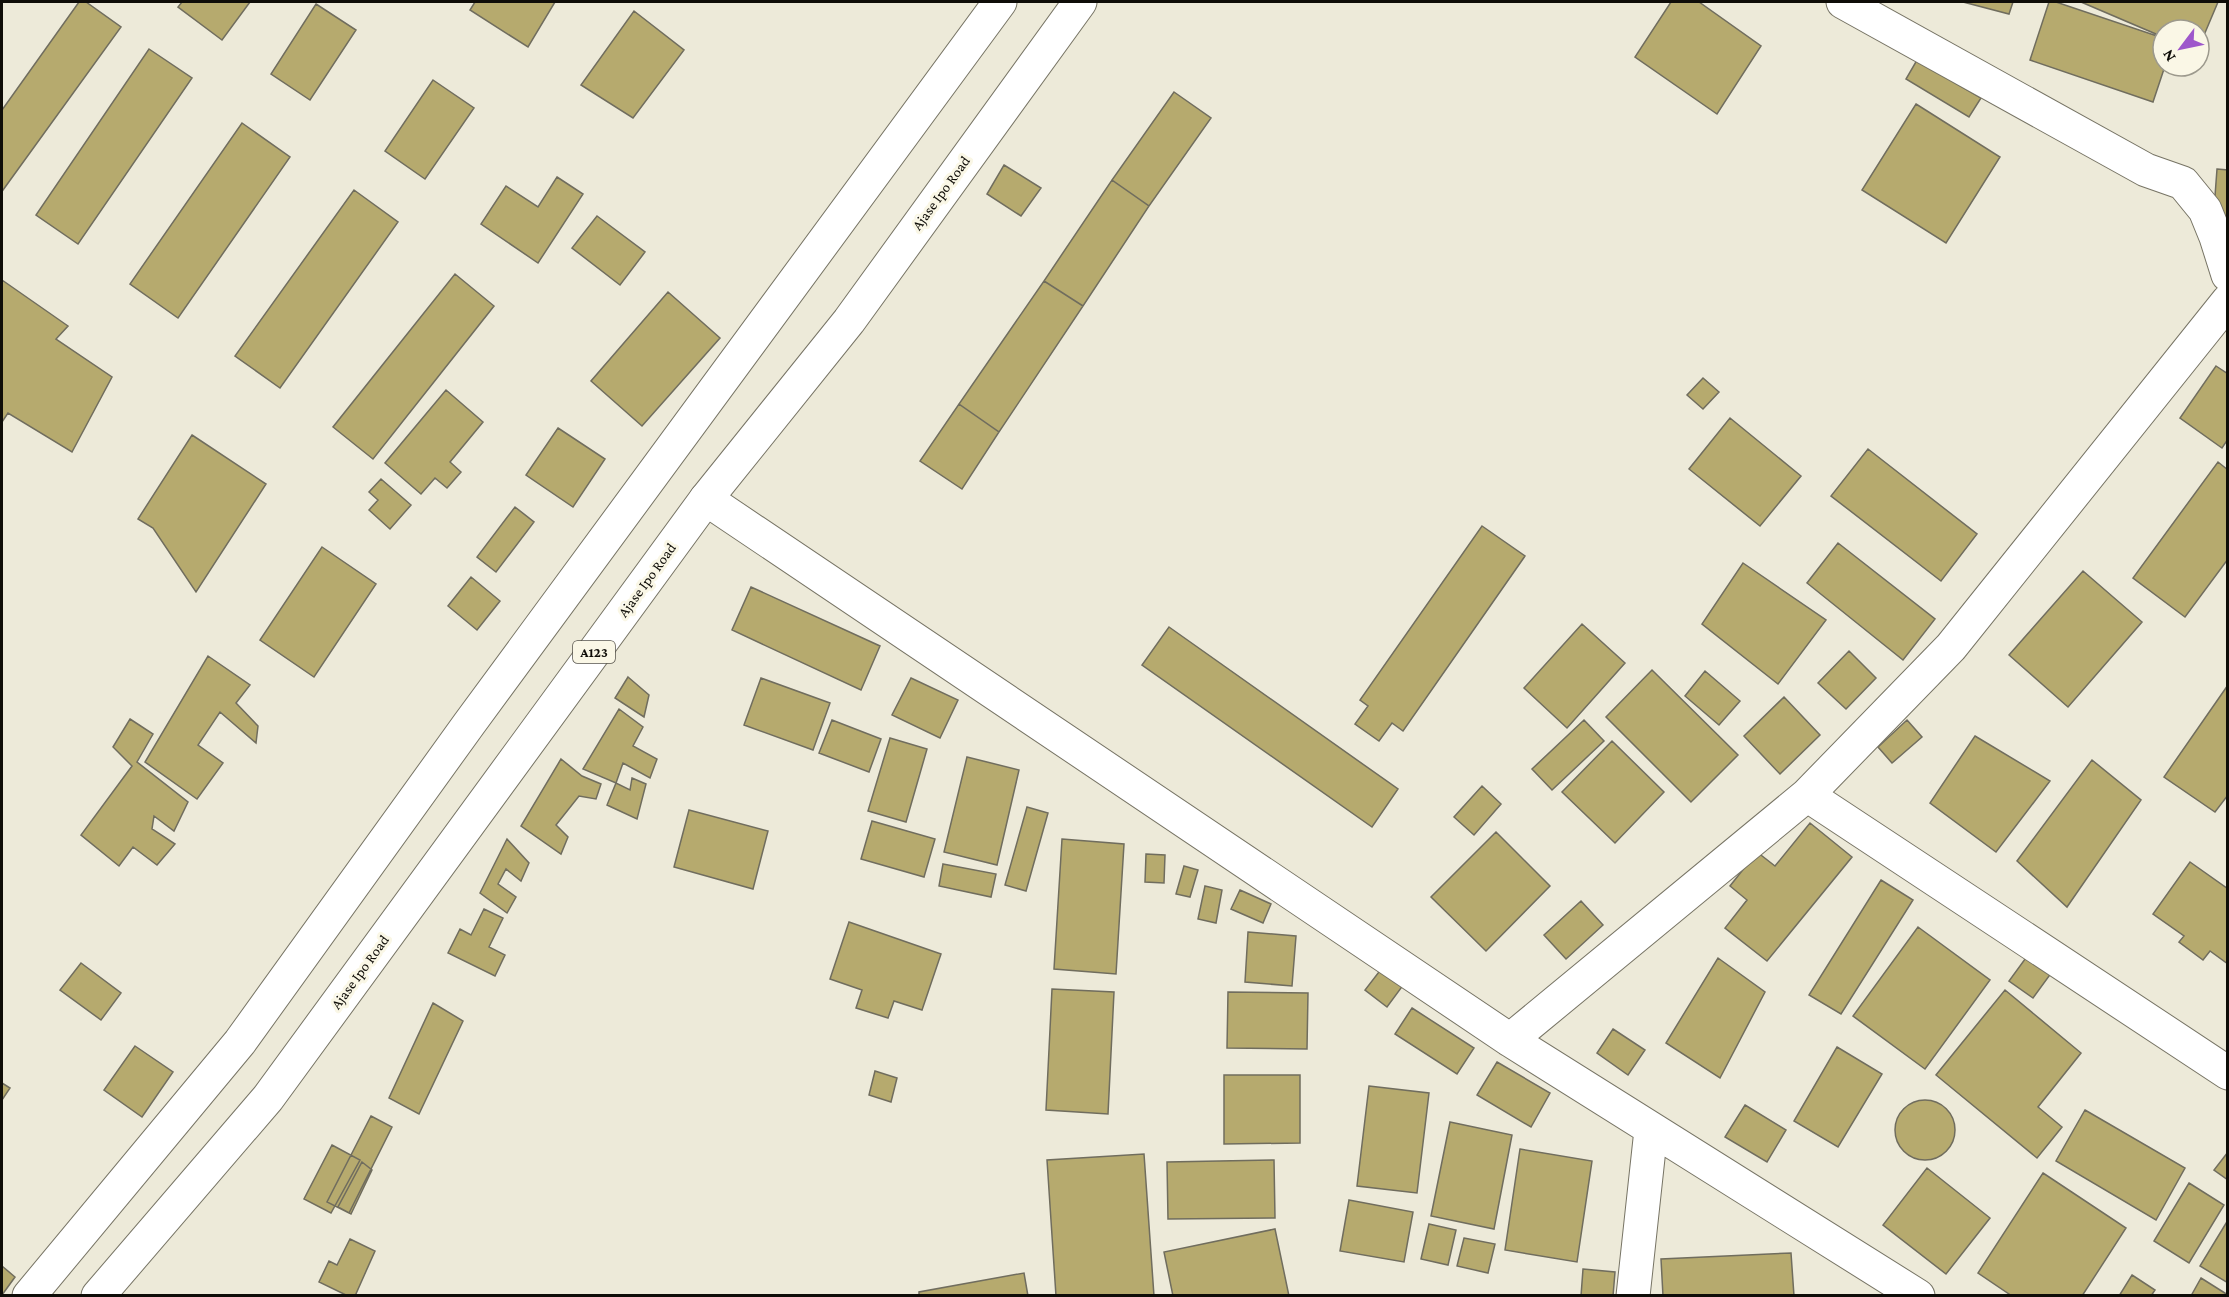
<svg xmlns="http://www.w3.org/2000/svg" width="2229" height="1297" font-family="'Crimson Pro',serif">
	<rect width="100%" height="100%" fill="#edead9"/>
	<!-- building -->
	<path fill="#b6aa6e" stroke="#706d5e" stroke-width="1.5" d="M79,2h7l35,25 -118,163 -1,-1v-79z
		M182,2h68l-28,38 -44,-33z
		M475,2h80l-27,45 -58,-37z
		M1671,2h28l62,44 -44,68 -82,-57z
		M1963,2h50l-4,12z
		M2049,2h7l107,36v28h2l-12,36 -123,-42z
		M2081,2h137l-19,45v-17h-36v7z
		M316,4l40,26 -46,70 -39,-26z
		M634,11l50,39 -51,68 -52,-33z
		M149,49l43,29 -114,166 -42,-29z
		M1917,60l64,38 -12,19 -63,-38z
		M433,80l41,28 -49,71 -40,-28z
		M1174,92l37,26 -62,88 -37,-26z
		M1916,104l84,53 -54,86 -84,-53z
		M242,123l48,34 -112,161 -48,-34z
		M1004,165l37,23 -20,28 -34,-22z
		M2217,169l11,1v55l-15,-2z
		M557,177l26,17 -45,69 -57,-39 25,-38 32,21z
		M1112,180l37,26 -66,100 -39,-25z
		M354,190l44,32 -118,166 -45,-32z
		M597,216l48,36 -25,33 -48,-37z
		M455,274l39,32 -121,153 -40,-32z
		M2,280l66,46 -12,13 56,38 -40,75 -64,-39 -6,9z
		M1044,281l39,25 -84,126 -40,-28z
		M668,292l52,46 -78,88 -51,-45z
		M2216,366l12,8v65l-6,9 -42,-30z
		M1703,378l16,14 -16,17 -16,-14z
		M446,390l37,32 -33,40 11,10 -14,16 -12,-10 -14,16 -36,-31z
		M959,404l40,28 -37,57 -42,-28z
		M1730,418l71,58 -41,50 -71,-57z
		M558,428l47,31 -32,48 -47,-32z
		M192,435l74,49 -70,108 -43,-64 -15,-9z
		M1868,449l109,85 -36,47 -110,-85z
		M2218,462l10,8v89l-43,58 -52,-39z
		M381,479l30,26 -21,24 -21,-19 9,-10 -9,-8z
		M515,507l19,15 -38,50 -19,-15z
		M1482,526l43,30 -122,175 -11,-8 -13,18 -24,-17 13,-18 -8,-6z
		M1838,543l97,76 -32,41 -96,-77z
		M322,547l54,37 -62,93 -54,-37z
		M1743,563l83,57 -48,64 -76,-60z
		M2083,571l59,51 -74,85 -59,-52z
		M471,577l29,24 -23,29 -29,-24z
		M751,587l129,59 -19,44 -129,-60z
		M1582,624l43,39 -58,65 -43,-40z
		M1169,627l229,162 -26,38 -230,-162z
		M1849,651l27,27 -30,31 -28,-26z
		M208,656l42,29 -14,18 22,23 -2,17 -36,-31 -22,33 25,18 -26,36 -52,-37z
		M1652,670l86,85 -47,47 -85,-85z
		M1705,671l35,30 -21,24 -34,-29z
		M628,677l21,18 -5,22 -29,-19z
		M761,678l69,25 -17,47 -69,-25z
		M911,678l47,22 -18,38 -48,-23z
		M2228,685v110l-13,17 -51,-35z
		M1784,697l36,38 -40,39 -36,-38z
		M619,709l24,18 -10,19 24,13 -7,19 -27,-15 -7,20 -33,-14z
		M130,719l23,15 -16,28 51,40 -14,29 -20,-15 -2,13 23,15 -18,21 -24,-18 -14,19 -38,-31 51,-69 -19,-19z
		M832,720l49,19 -12,33 -50,-19z
		M1584,720l20,21 -52,49 -20,-21z
		M1907,720l15,17 -30,26 -14,-16z
		M1975,736l75,45 -54,71 -66,-49z
		M890,738l37,11 -21,73 -38,-11z
		M1612,741l52,51 -49,51 -53,-51z
		M967,757l52,13 -22,95 -53,-13z
		M561,759l21,17 19,8 -5,15 -17,-3 -23,29 12,12 -7,17 -40,-28z
		M2092,760l49,40 -74,107 -50,-46z
		M632,778l14,6 -9,35 -30,-14 9,-22 14,7z
		M1482,786l19,18 -27,31 -20,-18z
		M1027,807l21,6 -22,78 -21,-6z
		M689,810l79,21 -15,58 -79,-22z
		M872,821l63,18 -11,38 -63,-18z
		M1810,823l42,34 -85,104 -42,-33 22,-28 -17,-14 27,-34 18,14z
		M1496,832l54,54 -64,65 -55,-54z
		M507,839l22,24 -8,18 -15,-12 -8,15 18,13 -9,16 -27,-20z
		M1062,839l62,5 -8,130 -62,-5z
		M1146,854l19,1 -1,28 -19,-1z
		M2190,862l38,27v75l-18,-13 -7,9 -24,-18 5,-6 -31,-22z
		M943,864l53,10 -5,23 -52,-11z
		M1184,866l14,4 -8,27 -14,-3z
		M1881,880l32,20 -72,114 -32,-19z
		M1205,886l17,4 -6,33 -18,-4z
		M1240,890l31,14 -8,19 -32,-14z
		M1581,901l22,24 -37,34 -22,-24z
		M484,909l19,9 -14,29 16,8 -10,21 -47,-23 12,-24 11,6z
		M849,922l92,32 -19,56 -28,-9 -6,17 -32,-10 6,-18 -32,-11z
		M1918,927l72,53 -65,89 -72,-53z
		M1248,932l48,4 -4,50 -47,-4z
		M2028,955l24,17 -19,26 -24,-17z
		M1718,958l47,34 -45,86 -54,-35z
		M81,963l40,30 -20,27 -41,-30z
		M1382,968l22,16 -17,23 -22,-17z
		M1052,989l62,3 -6,122 -62,-4z
		M2005,990l76,63 -43,54 24,20 -25,31 -101,-83z
		M1228,992l80,1 -1,56 -80,-1z
		M433,1003l30,18 -44,93 -30,-16z
		M1412,1008l62,40 -17,26 -62,-40z
		M1613,1029l32,21 -17,25 -31,-22z
		M135,1046l38,26 -31,45 -38,-27z
		M1837,1047l45,27 -44,73 -44,-26z
		M1497,1062l53,31 -19,34 -54,-32z
		M875,1071l22,7 -6,24 -22,-7z
		M1224,1075h76v68l-76,1z
		M2,1083l8,5 -8,12z
		M1369,1086l60,7 -12,100 -60,-7z
		M1895 1130a30 30 0 1 1 60 0a30 30 0 1 1-60 0Z
		M1745,1105l41,25 -19,32 -42,-25z
		M2085,1110l100,58 -29,52 -100,-59z
		M371,1116l21,11 -43,86 -22,-11z
		M1450,1122l62,13 -18,94 -63,-13z
		M332,1145l28,15 -29,53 -27,-14z
		M1520,1149l72,12 -15,101 -72,-12z
		M2228,1152v28l-14,-10z
		M1144,1154l10,142h-98l-9,-136z
		M1274,1160l1,58 -107,1 -1,-57z
		M362,1162l10,8 -21,44 -13,-7z
		M1927,1168l63,50 -44,56 -63,-49z
		M2043,1173l83,55 -44,68h-70l-34,-23z
		M2189,1183l35,22 -35,58 -35,-22z
		M1349,1200l64,12 -9,50 -64,-11z
		M2228,1220v63l-28,-17z
		M1429,1224l27,6 -8,35 -27,-6z
		M1275,1229l14,67h-116l-9,-44z
		M1464,1238l31,6 -7,29 -31,-7z
		M350,1239l25,12 -20,45h-7l-29,-14 10,-21 8,4z
		M1791,1253l3,43h-131l-2,-37z
		M2,1266l13,11 -13,18z
		M1583,1269l32,3 -2,24h-32z
		M1024,1273l4,23h-109v-4z
		M2132,1275l23,15 -4,6h-32z
		M2201,1278l27,17v1h-37z"/>
	<g fill="none" stroke-linecap="round" stroke-linejoin="round">
		<!-- minor casing -->
		<g stroke="#777465" stroke-width="35">
			<path id="minor" d="M1843,2l303,168 37,13 22,27 11,27 12,38
				M706,499l804,541 408,256
				M1807,795l421,278
				M1510,1040l297,-245 144,-148 277,-346
				M1633,1296l18,-166"/>
		</g>
		<!-- trunk casing -->
		<g stroke="#777465" stroke-width="35">
			<path id="trunk" d="M29,1296l211,-254 229,-318 531,-722
				M98,1296l170,-198 438,-599 143,-178 231,-319"/>
		</g>
		<!-- minor -->
		<use href="#minor" stroke="#fff" stroke-width="33"/>
		<!-- trunk -->
		<use href="#trunk" stroke="#fff" stroke-width="33"/>
	</g>
	<g text-anchor="middle" dominant-baseline="central" stroke-width="6" stroke-linejoin="round" paint-order="stroke">
		<!-- shield labels -->
		<rect fill="#faf7e6" stroke="#56534b" stroke-width="1.5" x="573" y="641" width="42" height="22" rx="4.5"/>
		<g font-size="14" font-weight="bold" fill="#0f0d08">
			<text x="594" y="652">A123</text>
		</g>
		<!-- street labels -->
		<g font-size="15" fill="#0f0d08" stroke="#faf7e6">
			<text transform="translate(941 193) rotate(-54)">Ajase Ipo Road</text>
			<text transform="translate(647 580) rotate(-54)">Ajase Ipo Road</text>
			<text transform="translate(360 972) rotate(-54)">Ajase Ipo Road</text>
		</g>
	</g>
	<!-- border -->
	<rect width="2229" height="1297" fill="none" stroke="#0f0d08" stroke-width="6"/>
	<!-- north arrow -->
	<g transform="translate(2181 48) rotate(238)"><circle r="28" fill="#faf7e6" stroke="#9c998d" stroke-width="1.5"/>
	<path d="M0-4.5L10 22L0 15L-10 22Z" fill="#9e57cb"/>
	<text y="-9" font-size="16" font-weight="bold" text-anchor="middle" fill="#0f0d08">N</text>
	</g>
</svg>
